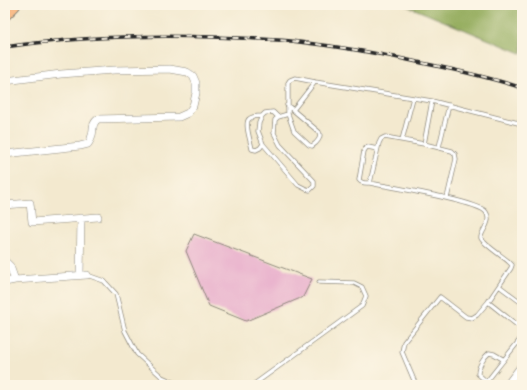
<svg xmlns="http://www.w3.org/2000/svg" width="527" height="390" font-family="Caveat,sans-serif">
	<rect width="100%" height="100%" fill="#fcf5e5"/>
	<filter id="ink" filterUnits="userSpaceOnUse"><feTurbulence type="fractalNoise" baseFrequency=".025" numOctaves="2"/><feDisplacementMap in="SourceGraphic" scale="8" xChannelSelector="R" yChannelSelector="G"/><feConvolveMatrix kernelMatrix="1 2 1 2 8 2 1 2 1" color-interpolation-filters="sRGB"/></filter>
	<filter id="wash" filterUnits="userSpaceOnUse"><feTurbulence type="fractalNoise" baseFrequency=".012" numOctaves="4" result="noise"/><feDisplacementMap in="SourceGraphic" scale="16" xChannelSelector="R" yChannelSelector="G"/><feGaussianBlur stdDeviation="0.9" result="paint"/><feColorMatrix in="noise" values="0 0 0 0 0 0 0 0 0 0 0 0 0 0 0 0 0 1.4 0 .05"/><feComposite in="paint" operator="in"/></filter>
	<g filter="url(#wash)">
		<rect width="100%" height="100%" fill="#f3e9cf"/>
		<!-- forest -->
		<path fill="#96ae60" stroke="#606c46" d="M405,5h117v48h-1z"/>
		<g id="blocks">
			<!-- building -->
			<path fill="#e7aaca" d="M194,234l118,45 -9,18 -57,24 -37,-15 -23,-55z"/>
		</g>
	</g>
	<g filter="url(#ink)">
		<use href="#blocks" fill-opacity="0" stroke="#8f8a7d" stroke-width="1"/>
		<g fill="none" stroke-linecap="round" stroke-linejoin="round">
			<!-- lane casing -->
			<g stroke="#8f8a7d" stroke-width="5">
				<path id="lane" d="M287,105l32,27c3,5 -2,11 -7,14l-3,-1 -15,-14 -6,-17v-31l2,-3 5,-2 20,4 117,19 90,23
					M293,110l22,-28
					M262,116c-4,0 -10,0 -13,3 -5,4 2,24 3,30l4,1 4,-2 3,-4
					M278,117l-5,-5 -8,1 -3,3 -3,7 -1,8 5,13 35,41 8,4 4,1 4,-4v-5l-34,-36 -6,-12 1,-13 3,-3 10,-3
					M402,140l11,-42
					M424,144l8,-43
					M439,147l10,-42
					M377,149l-9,-2 -2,1 -2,3 -5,29c3,4 7,3 11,3 19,4 108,18 116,29 7,10 -6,20 -5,26 1,5 24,20 28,24l3,3 -1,3 -23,34 -11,13 -5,3 -6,-1 -26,-20 -36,45 -2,10 14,33
					M370,183l9,-40 2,-4 4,-2 39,7 28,7 3,3 1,5 -9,39
					M87,275l17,6 12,13 9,37 12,23 25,23 18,8
					M499,286l23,17
					M488,302l34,27
					M487,382l-9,-8c0,-7 6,-17 11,-21l5,1 10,6
					M253,385l109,-79 4,-10 -4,-9 -8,-4 -35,-1
					M484,385l38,-48"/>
			</g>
			<!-- street casing -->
			<g stroke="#8f8a7d" stroke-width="8">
				<path id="street" d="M5,81l56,-7 53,-4 56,-1 17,3 6,4 3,7v10l-3,13 -5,7 -9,4 -81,2c-8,6 -3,11 -7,19 0,2 -2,4 -3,6l-8,2 -75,8
					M5,205l25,-2 2,19 66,-5
					M5,261l5,5 5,14
					M80,275l1,-57
					M5,282l10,-2 72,-5
					M507,385l15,-20"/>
			</g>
			<!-- highway casing -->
			<g stroke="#8f8a7d" stroke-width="14">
				<path id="highway" d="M5,14l9,-9"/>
			</g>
			<!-- lane -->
			<use href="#lane" stroke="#fff" stroke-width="3.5"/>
			<!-- street -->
			<use href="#street" stroke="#fff" stroke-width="7"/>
			<!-- highway -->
			<use href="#highway" stroke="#f9bc8a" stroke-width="12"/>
			<!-- rail casing -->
			<g stroke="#2b2b2b" stroke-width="3.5">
				<path id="rail" d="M5,47c69,-10 139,-12 208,-10 26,1 52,2 78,4 44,5 88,12 131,22 34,7 67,14 100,25"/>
			</g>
			<!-- rail -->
			<use href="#rail" stroke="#fcf5e5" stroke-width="2" stroke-dasharray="6" stroke-linecap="butt"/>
		</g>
	</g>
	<!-- margin -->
	<rect width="527" height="390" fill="none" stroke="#fcf5e5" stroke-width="20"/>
</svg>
